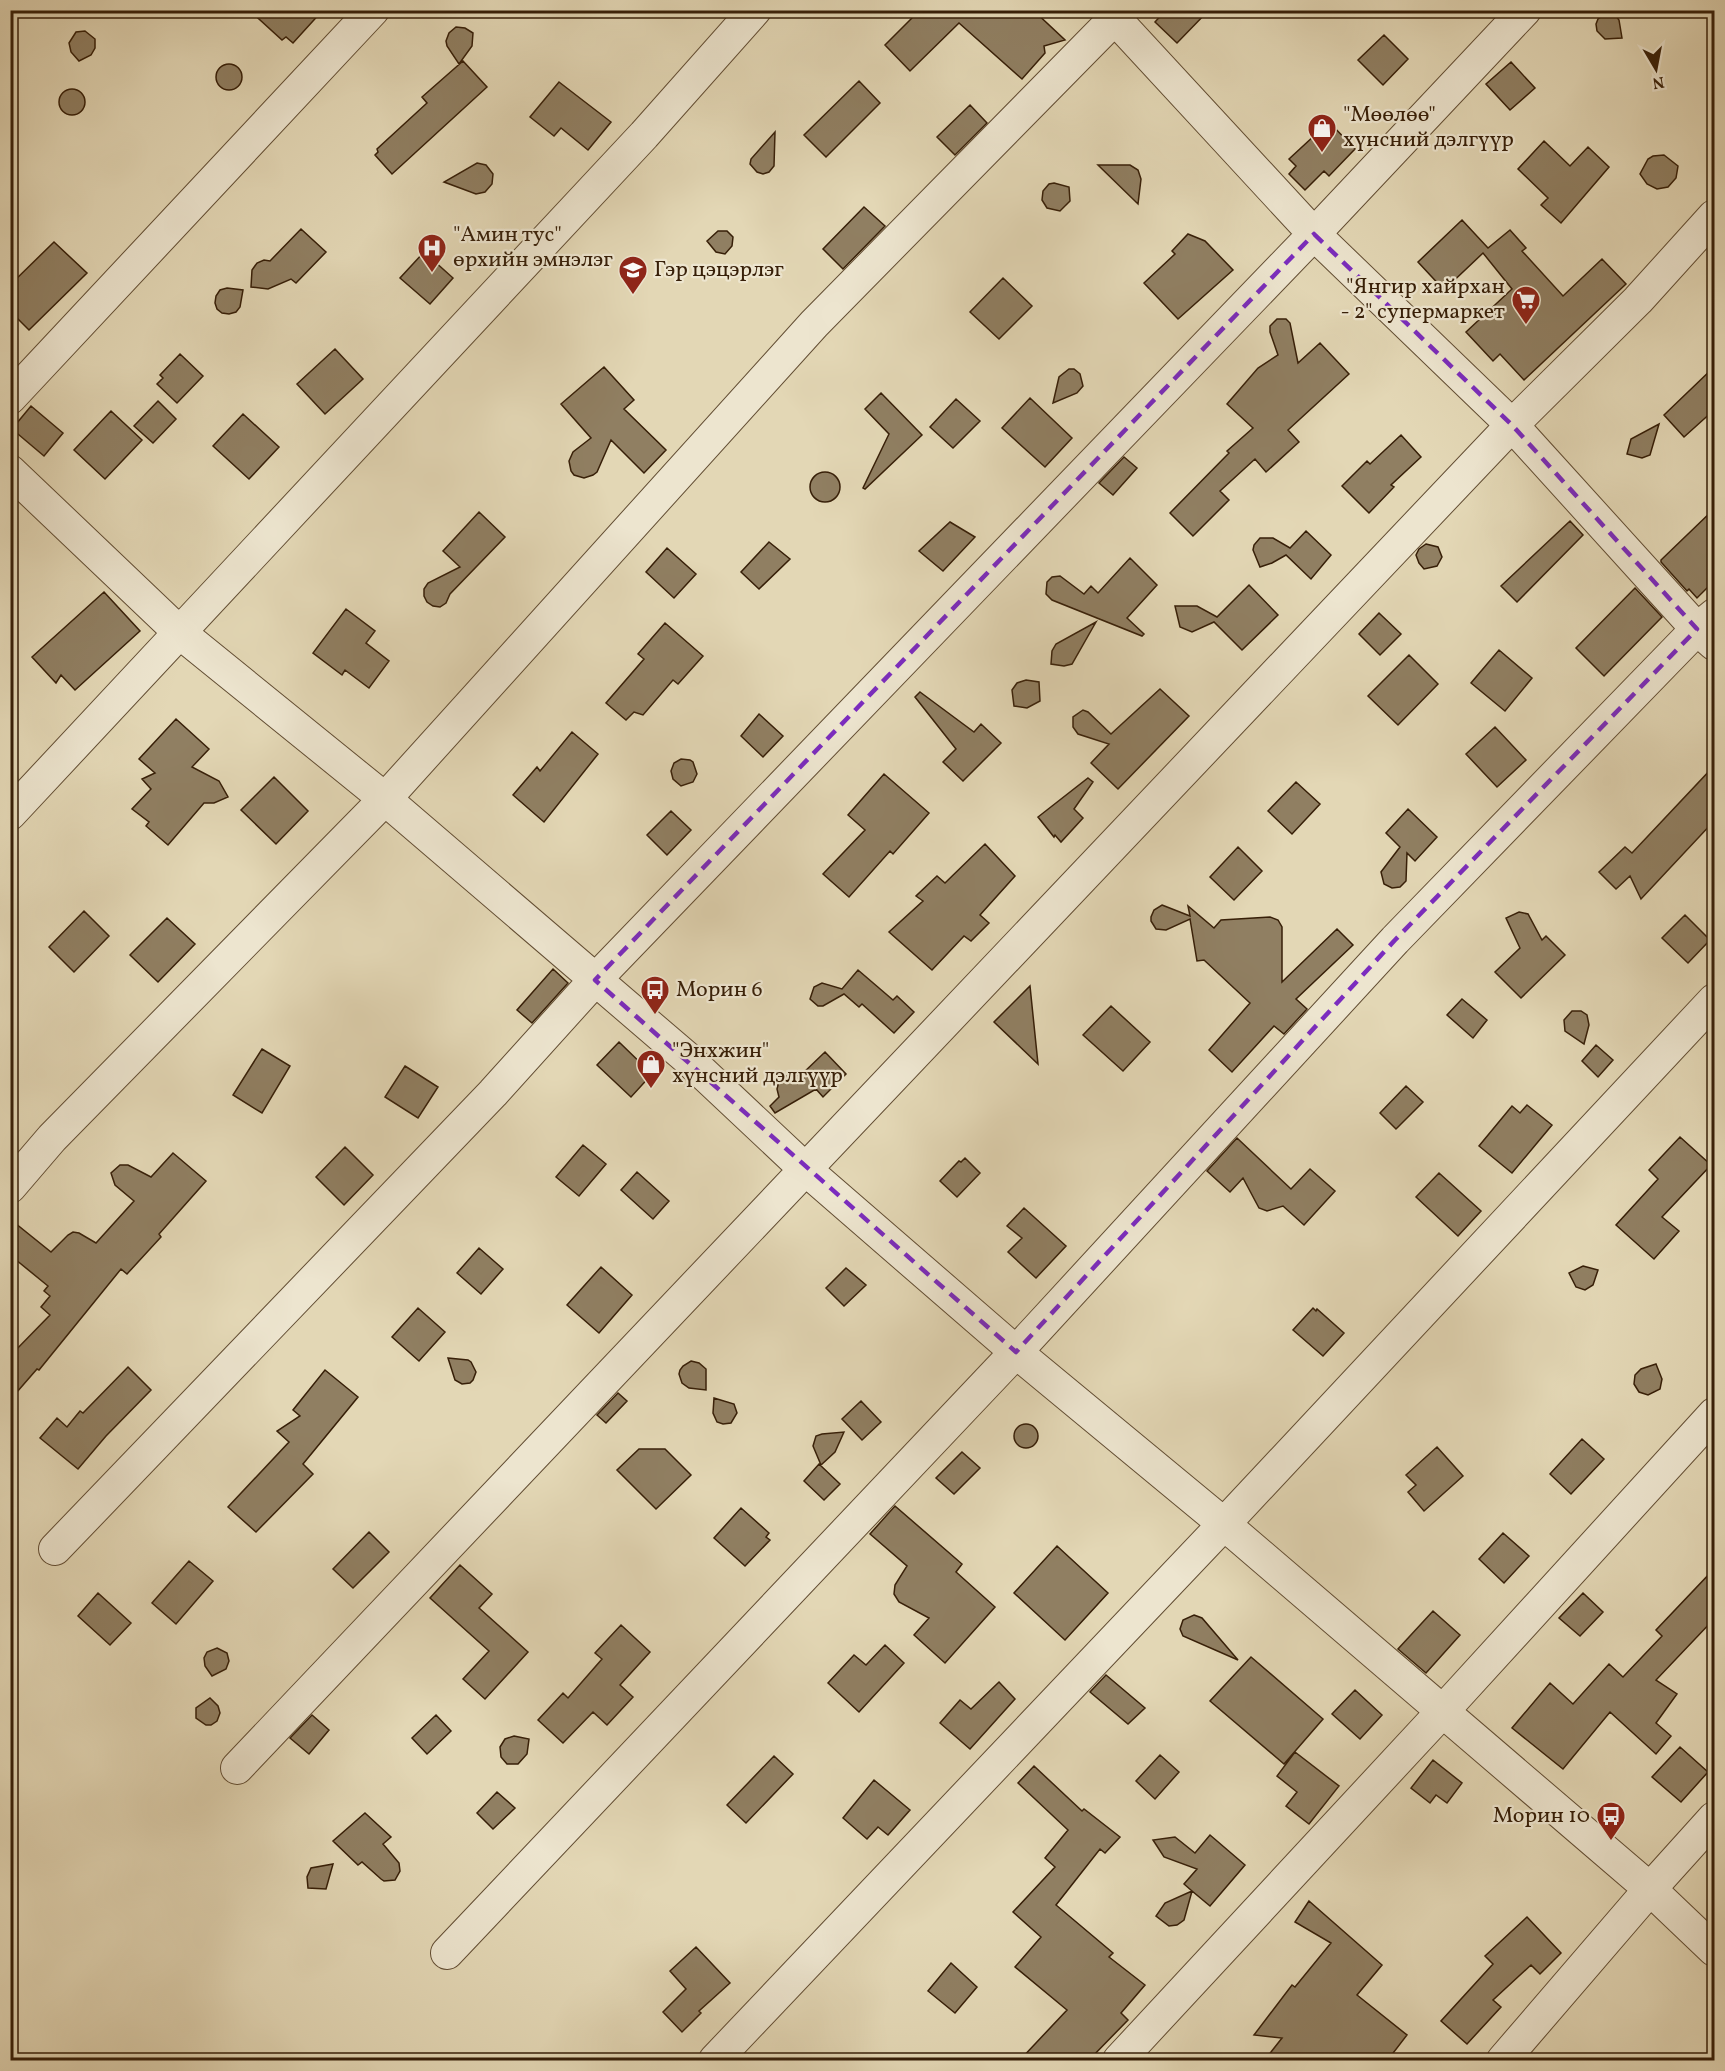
<svg xmlns="http://www.w3.org/2000/svg" width="1725" height="2071" font-family="Vollkorn,serif">
	<rect width="100%" height="100%" fill="#e3d7b5"/>
	<filter id="stains"><feTurbulence type="fractalNoise" baseFrequency=".00333" numOctaves="4"/><feColorMatrix values="0 0 0 0 .2 0 0 0 0 .09 0 0 0 0 .02 0 0 0 .5 -.17"/></filter>
	<radialGradient id="worn" r=".72"><stop offset=".6" stop-color="#630" stop-opacity="0"/><stop offset="1" stop-color="#630" stop-opacity=".3"/></radialGradient>
	<!-- building -->
	<path fill="#907f62" stroke="#371f08" stroke-width="1.5" d="M249,10h74l-30,33 -7,-6 -4,3z
		M920,10h113l32,30 -21,6 1,7 -23,26 -63,-56 -49,48 -25,-26z
		M1166,10h43l-32,33 -22,-21z
		M1610,14l6,2 3,4 3,18 -17,1 -8,-8 -1,-7 2,-5 4,-3z
		M456,27l9,1 8,5 -1,13 -13,18 -12,-18 -1,-5 3,-8z
		M85,31l10,8v9l-4,7 -12,6 -8,-9 -2,-9 7,-11z
		M1384,35l24,24 -25,26 -25,-25z
		M463,61l24,26 -95,87 -17,-19 3,-3 -1,-3 50,-46 -5,-6z
		M1511,62l24,26 -25,22 -24,-26z
		M216 77a13 13 0 1 1 26 0a13 13 0 1 1-26 0Z
		M859,81l21,22 -54,54 -22,-22z
		M559,82l52,40 -23,28 -27,-22 -7,8 -24,-19z
		M59 102a13 13 0 1 1 26 0a13 13 0 1 1-26 0Z
		M970,105l17,18 -32,32 -18,-18z
		M1329,122l26,27 -26,27 -5,-5 -19,19 -16,-16 7,-8 -7,-7z
		M775,132l-1,34 -5,6 -6,2 -6,-2 -7,-8 1,-5z
		M1544,141l26,25 18,-19 21,20 -48,56 -20,-18 7,-7 -30,-29z
		M1664,155l14,11 -2,12 -8,9 -11,2 -10,-5 -7,-10 8,-15 5,-3z
		M477,163l9,2 7,9 -1,10 -7,8 -9,2 -32,-12z
		M1098,165h32l8,5 3,9 -3,25z
		M1054,183l15,4 1,14 -10,10 -13,-3 -5,-8 1,-9 6,-7z
		M864,207l21,19 -42,43 -20,-20z
		M1462,220l26,28 22,-18 16,18 -4,3 41,45 39,-37 24,25 -102,96 -24,-26 -7,7 -27,-29 46,-43 -29,-36 -39,37 -26,-28z
		M301,229l25,23 -30,31 -5,-4 -23,10 -17,-2 1,-17 5,-7 7,-3 6,1z
		M718,231h9l6,6 -1,9 -7,8 -9,-2 -9,-11z
		M1188,234l17,7 28,29 -55,49 -34,-36 31,-29 -3,-3z
		M54,242l33,31 -58,57 -19,-19v-26z
		M424,252l29,26 -23,26 -30,-26z
		M1003,278l29,28 -33,33 -29,-27z
		M227,288l16,2 -3,17 -4,5 -7,2 -7,-1 -5,-4 -2,-6 1,-7 4,-6z
		M1277,319h9l4,4 8,40 22,-20 29,31 -61,56 11,12 -33,30 -11,-13 -35,32 9,9 -36,36 -23,-23 59,-60 -2,-2 26,-23 -26,-24 31,-36 20,-13 -8,-23v-6z
		M335,349l28,30 -38,35 -28,-30z
		M180,354l23,22 -26,27 -20,-19 6,-6 -3,-3z
		M604,367l30,33 -10,9 42,41 -22,23 -33,-33 -14,32 -4,3 -9,3 -10,-3 -3,-4 -2,-10 4,-9 18,-14 -30,-34z
		M1714,367v43l-30,27 -20,-22z
		M1069,369h5l6,5 3,12 -6,7 -24,10 6,-26z
		M881,393l41,42 -57,54 -2,-1 26,-54 -24,-25z
		M1030,398l42,40 -27,29 -43,-39z
		M956,399l24,22 -27,27 -23,-21z
		M158,401l18,18 -23,24 -19,-17z
		M31,406l32,27 -19,23 -32,-27z
		M111,411l31,29 -37,39 -31,-29z
		M243,414l36,33 -30,32 -36,-33z
		M1659,424l-9,31 -8,3 -15,-4 4,-15z
		M1401,435l20,22 -30,28 3,2 -25,26 -27,-27 25,-25 3,3z
		M1124,457l13,11 -24,27 -14,-12z
		M810 487a15 15 0 1 1 30 0a15 15 0 1 1-30 0Z
		M1714,509v72l-17,17 -8,-9 -2,2 -26,-29v-2z
		M479,512l26,25 -55,57 -4,9 -6,4 -7,-1 -6,-4 -3,-6v-7l4,-6 32,-16 -17,-16z
		M1570,521l13,14 -66,67 -16,-16z
		M950,522l25,15 -32,34 -24,-20z
		M1306,531l25,24 -20,24 -25,-24 -14,8 -12,4 -7,-17 1,-5 6,-7h13l17,10z
		M769,542l21,17 -31,30 -18,-17z
		M1426,544l12,3 4,10 -5,9 -13,3 -5,-6 -3,-8 3,-6z
		M667,548l29,26 -22,24 -28,-26z
		M1130,558l27,27 -30,33 17,16 -2,2 -90,-36 -6,-6 1,-12 5,-5 8,-1 24,18 7,-8 7,7z
		M1249,585l29,30 -36,35 -28,-28 -22,10 -12,-5 -5,-21h22l20,11z
		M1635,588l27,29 -58,59 -28,-28z
		M104,592l36,39 -65,59 -14,-15 -5,8 -24,-26z
		M346,609l29,22 -9,12 23,18 -20,27 -24,-18 -3,5 -29,-22z
		M1379,613l22,21 -21,21 -21,-21z
		M1096,622l-24,42 -8,2 -13,-2 1,-13 4,-7z
		M665,623l38,33 -25,28 -5,-4 -30,35 -9,-3 -8,8 -20,-17 38,-44 -6,-5z
		M1499,650l33,28 -27,33 -34,-28z
		M1409,655l29,29 -40,41 -30,-29z
		M1026,680l13,2 1,19 -13,7 -13,-2 -2,-16 5,-7z
		M1160,689l29,27 -71,73 -27,-26 18,-19 -31,-10 -5,-7v-10l10,-7 5,2 23,22z
		M920,692l54,40 7,-8 20,19 -38,38 -20,-19 13,-13 -41,-52z
		M759,714l24,22 -20,21 -22,-21z
		M176,719l33,30 -17,18 27,14 9,16 -14,6h-10l-36,42 -22,-19 3,-4 -17,-13 19,-20 -9,-10 13,-6 -16,-14z
		M1495,727l31,33 -29,27 -31,-33z
		M572,732l26,22 -54,68 -31,-27 24,-28 3,4z
		M681,759l9,1 3,2 4,12 -4,8 -12,4 -8,-7 -2,-8 3,-8z
		M1714,766v55l-73,78 -11,-23 -14,13 -17,-17 26,-25 7,6z
		M884,774l45,39 -36,41 -3,-3 -41,46 -26,-23 42,-44 -17,-15z
		M274,777l34,34 -32,33 -35,-34z
		M1088,778l5,4 -19,27 9,9 -22,24 -6,-7 -1,2 -16,-20z
		M1296,782l24,22 -28,30 -24,-23z
		M1408,809l29,28 -22,24 -8,-8 -1,28 -6,6 -8,1 -8,-4 -3,-12 19,-25 -14,-14z
		M671,811l20,19 -24,25 -20,-20z
		M985,844l30,32 -35,39 9,8 -18,18 -7,-5 -32,34 -43,-38 34,-31 -7,-5 21,-20 8,7z
		M1238,847l24,24 -28,29 -24,-23z
		M1162,905l28,11 -2,-10 26,22 7,-8 49,-3 8,3 4,7v55l55,-53 16,16 -57,54 11,10 -23,25 -10,-8 -42,46 -23,-22 41,-47 -46,-43 -7,1 -7,-42 -24,11 -10,-1 -5,-8v-4l3,-7z
		M84,911l25,25 -35,36 -25,-25z
		M1519,912l9,2 14,26 4,-4 19,19 -44,43 -26,-26 25,-24 -14,-30z
		M1685,915l25,25 -22,23 -26,-25z
		M167,918l28,26 -37,38 -28,-27z
		M553,969l15,14 -36,40 -15,-13z
		M858,970l35,30 4,-4 17,16 -20,21 -32,-29 -3,3 -15,-13 -21,12h-5l-8,-7 4,-12 8,-4 20,6z
		M1030,986l8,78 -44,-42z
		M1462,999l25,21 -14,18 -26,-23z
		M1111,1006l39,36 -27,29 -40,-36z
		M1572,1011h9l6,4 2,10 -5,19 -19,-13 -1,-11z
		M619,1042l33,32 -21,23 -34,-32z
		M1596,1045l17,15 -15,17 -16,-16z
		M262,1049l28,17 -28,47 -29,-18z
		M825,1052l21,22 -23,23 -7,-8 -41,24 -5,-7 9,-9 -2,-8 2,-8 7,-5 15,-1z
		M405,1066l33,21 -20,31 -33,-21z
		M1406,1086l17,16 -27,27 -16,-16z
		M1527,1105l25,20 -40,48 -33,-27 33,-40 8,7z
		M1680,1137l31,28 -49,52 17,14 -25,28 -38,-34 42,-46 -9,-9z
		M1237,1138l54,51 19,-20 25,22 -31,34 -21,-19 -16,5 -8,-3 -16,-30 -13,14 -23,-21z
		M583,1145l23,19 -27,32 -23,-19z
		M345,1147l28,28 -29,30 -28,-28z
		M173,1153l33,28 -47,53 2,3 -34,37 -6,-5 -82,101 -2,-1 -27,31v-44l40,-41 -9,-8 9,-11 -6,-5 4,-5 -38,-31v-36l41,33 17,-17 5,-3 6,1 17,10 38,-42 -19,-16 -4,-12 9,-8h8l23,12z
		M965,1158l15,15 -23,24 -17,-16 19,-20 2,1z
		M637,1172l32,29 -16,18 -32,-29z
		M1439,1173l42,38 -23,25 -42,-39z
		M1024,1208l42,38 -30,32 -28,-26 14,-14 -15,-12z
		M479,1248l24,21 -22,25 -24,-21z
		M1583,1266l15,4 -5,15 -8,5 -9,-3 -7,-14z
		M601,1267l31,28 -33,38 -32,-28z
		M846,1268l20,17 -22,21 -18,-18z
		M418,1308l27,24 -26,29 -27,-24z
		M1313,1308l3,3 1,-2 27,24 -21,23 -30,-26z
		M448,1358l20,2 3,2 5,10 -3,8 -3,3 -8,1 -7,-4z
		M691,1361l8,2 7,6v21l-17,-2 -7,-5 -3,-9 1,-4 3,-4z
		M1656,1364l6,15 -2,10 -12,6 -9,-3 -5,-8 1,-9 6,-6z
		M128,1367l23,23 -45,46 -28,33 -38,-31 17,-20 10,9 13,-16 3,2z
		M325,1370l33,27 -55,67 10,10 -57,58 -28,-25 61,-65 -12,-11 23,-15 -7,-6z
		M618,1393l9,8 -21,22 -9,-8z
		M714,1398l20,6 3,9 -6,10 -8,1 -6,-2 -4,-9z
		M861,1401l20,21 -19,18 -20,-21z
		M1014 1436a12 12 0 1 1 24 0a12 12 0 1 1-24 0Z
		M844,1432l-9,20 -14,13 -8,-19 3,-10 6,-2z
		M1582,1439l22,20 -33,35 -21,-20z
		M1437,1447l26,29 -39,35 -16,-19 8,-7 -10,-10z
		M639,1449h26l26,26 -35,34 -39,-39z
		M962,1452l18,16 -26,26 -18,-16z
		M819,1464l21,20 -16,16 -20,-19z
		M895,1506l67,58 -6,8 39,35 -50,56 -31,-28 15,-17 -30,-16 -5,-8 1,-9 12,-19 -37,-32z
		M741,1508l28,25 -3,4 4,3 -25,26 -31,-28z
		M369,1532l20,20 -36,36 -20,-19z
		M1503,1533l26,23 -25,27 -25,-24z
		M1057,1546l51,47 -43,47 -51,-47z
		M189,1561l24,20 -37,43 -24,-21z
		M460,1565l32,29 -13,14 49,44 -43,47 -22,-20 26,-28 -59,-53z
		M1714,1569v50l-58,61 21,14 -21,29 15,13 -15,18 -46,-42 -47,57 -51,-41 38,-45 23,21 36,-40 14,13 39,-41 -6,-6z
		M98,1593l33,30 -21,22 -32,-29z
		M1583,1593l20,19 -23,24 -21,-18z
		M1433,1611l27,24 -34,38 -28,-24z
		M1194,1615l8,3 36,42 -55,-24 -3,-7 3,-9z
		M621,1625l29,27 -30,33 13,12 -26,28 -14,-13 -30,31 -25,-23 25,-27 5,5 34,-39 -7,-6z
		M885,1645l19,18 -45,49 -31,-29 26,-28 12,10z
		M217,1648l10,5 2,8 -3,8 -14,7 -7,-10 -1,-8 3,-6z
		M1251,1657l72,62 -39,45 -74,-63z
		M1106,1675l39,33 -17,16 -38,-32z
		M999,1682l16,17 -45,50 -30,-26 20,-23 11,9z
		M1355,1690l27,25 -22,24 -28,-25z
		M210,1698l8,8 2,7 -3,8 -6,4h-5l-10,-7v-10z
		M312,1715l17,15 -20,24 -19,-16z
		M436,1715l15,16 -24,23 -15,-16z
		M514,1736l15,3 -2,15 -9,10h-11l-6,-7 -1,-10 5,-8z
		M1680,1747l28,25 -27,30 -29,-25z
		M1295,1752l44,34 -30,38 -23,-18 11,-14 -20,-16z
		M1160,1755l19,17 -24,27 -19,-18z
		M774,1756l19,18 -47,49 -19,-18z
		M1433,1760l29,23 -15,20 -11,-8 -6,8 -19,-15z
		M1034,1766l48,45 2,-2 36,28 -15,16 -5,-4 -44,56 57,48 -4,4 36,28 -24,28 7,7 -40,41h-69l48,-51 -52,-43 26,-30 -28,-25 42,-45 -10,-9 23,-28 -50,-47z
		M874,1780l36,30 -22,25 -10,-8 -11,12 -24,-21z
		M497,1792l18,16 -22,21 -16,-16z
		M365,1813l26,24 -8,7 16,19 1,8 -5,9 -11,1 -3,-2 -19,-17 -4,3 -25,-24z
		M1210,1835l35,30 -35,41 -18,-15 -8,29 -7,5 -8,1 -13,-10 9,-13 27,-12 -8,-7 13,-15 -33,-12 -11,-17 22,-3 20,16z
		M333,1864l-7,25 -18,-1 -1,-11 4,-9z
		M1309,1901l73,64 -25,30 50,40 -20,26h-123l18,-23 -28,-3 38,-50 3,2 36,-44 -36,-21z
		M1527,1917l34,36 -21,21 -9,-9 -38,35 8,7 -34,37 -26,-23 52,-57 -8,-8z
		M696,1947l34,36 -31,28 2,2 -19,19 -19,-20 23,-23 -16,-18z
		M951,1963l26,24 -22,26 -27,-22z"/>
	<g fill="none" stroke-linecap="round" stroke-linejoin="round">
		<!-- street casing -->
		<g stroke="#624d33" stroke-width="34">
			<path id="street" d="M1107,10l207,224 198,191 185,204 17,15
				M10,398l363,-388
				M10,471l169,161 206,167 302,259 118,111 211,183 208,172 426,365 64,61
				M10,814l634,-679 111,-125
				M10,1187l42,-49 333,-339 429,-475 309,-314
				M55,1549l438,-456 102,-113 719,-746 211,-224
				M237,1768l1275,-1343 126,-125 76,-84
				M447,1953l569,-601 379,-412 302,-311 17,-14
				M715,2060l509,-536 490,-524
				M1119,2060l323,-348 272,-298
				M1503,2060l147,-171 64,-71"/>
		</g>
		<!-- street -->
		<use href="#street" stroke="#ede5cf" stroke-width="32"/>
	</g>
	<!-- marked area -->
	<path fill="none" stroke="#7b2cbf" stroke-width="4.5" stroke-dasharray="12 8" stroke-linejoin="round" d="M1314,234l198,191 185,204 -302,311 -379,412 -421,-372z"/>
	<!-- icons -->
	<defs>
		<g id="shop-pin" transform="scale(1.5)"><path d="M0 17L-7.5 6A9.5 9.5 0 1 1 7.5 6Z" fill="#8f2418" stroke="#ede5cf"/><path d="M-5-2.5h2.3a2.7 3.5 0 0 1 5.4 0H5L5.5 6h-11ZM-1.5-2.5h3a1.5 2.3 0 0 0-3 0Z" fill="#fff"/></g>
		<g id="hospital-pin" transform="scale(1.5)"><path d="M0 17L-7.5 6A9.5 9.5 0 1 1 7.5 6Z" fill="#8f2418" stroke="#ede5cf"/><path d="M-5-5h3v3.5h4V-5h3V5h-3V1.5h-4V5h-3Z" fill="#fff"/></g>
		<g id="school-pin" transform="scale(1.5)"><path d="M0 17L-7.5 6A9.5 9.5 0 1 1 7.5 6Z" fill="#8f2418" stroke="#ede5cf"/><path d="M0-5L7-2L0 1L-7-2ZM-4 1L0 2.5L4 1V4Q0 6-4 4Z" fill="#fff"/></g>
		<g id="supermarket-pin" transform="scale(1.5)"><path d="M0 17L-7.5 6A9.5 9.5 0 1 1 7.5 6Z" fill="#8f2418" stroke="#ede5cf"/><path d="M-6-5.5h2.5l.6 2H6L4.5 2H-2.5L-4.4-4H-6ZM-1.5 3.2a1.3 1.3 0 1 0 .1 0ZM3 3.2a1.3 1.3 0 1 0 .1 0Z" fill="#fff"/></g>
		<g id="bus-pin" transform="scale(1.5)"><path d="M0 17L-7.5 6A9.5 9.5 0 1 1 7.5 6Z" fill="#8f2418" stroke="#ede5cf"/><path d="M-5-6H5V4H4V6H2V4H-2V6H-4V4H-5ZM-3.5-4V0h7V-4ZM-3.5 1.2v1.5H-2V1.2ZM2 1.2v1.5H3.5V1.2Z" fill="#fff"/></g>
	</defs>
	<g fill-rule="evenodd">
		<use href="#shop-pin" x="1322" y="128"/>
		<use href="#hospital-pin" x="432" y="248"/>
		<use href="#school-pin" x="633" y="270"/>
		<use href="#supermarket-pin" x="1526" y="300"/>
		<use href="#bus-pin" x="655" y="990"/>
		<use href="#shop-pin" x="651" y="1064"/>
		<use href="#bus-pin" x="1611" y="1816"/>
	</g>
	<g text-anchor="middle" dominant-baseline="central" stroke-width="4.5" stroke-linejoin="round" paint-order="stroke">
		<!-- poi labels -->
		<g font-size="22" fill="#371f08" stroke="#ede5cf" text-anchor="start">
			<text x="1343" y="115">"Мөөлөө"<tspan x="1343" dy="25">хүнсний дэлгүүр</tspan></text>
			<text x="453" y="235">"Амин тус"<tspan x="453" dy="25">өрхийн эмнэлэг</tspan></text>
			<text x="654" y="270">Гэр цэцэрлэг</text>
			<text x="1505" y="287" text-anchor="end">"Янгир хайрхан<tspan x="1505" dy="25">- 2" супермаркет</tspan></text>
			<text x="676" y="990">Морин 6</text>
			<text x="672" y="1051">"Энхжин"<tspan x="672" dy="25">хүнсний дэлгүүр</tspan></text>
			<text x="1590" y="1816" text-anchor="end">Морин 10</text>
		</g>
	</g>
	<!-- margin -->
	<rect width="1725" height="2071" fill="none" stroke="#e3d7b5" stroke-width="36"/>
	<rect x="12" y="12" width="1701" height="2047" fill="none" stroke="#371f08" stroke-width="3"/>
	<rect x="18" y="18" width="1689" height="2035" fill="none" stroke="#371f08" stroke-width="1.5"/>
	<!-- north arrow -->
	<g transform="translate(1656 69) rotate(170)" stroke="#ede5cf" stroke-width="4.5" paint-order="stroke">
	<path d="M0-4.5L10 22L0 15L-10 22Z" fill="#371f08"/>
	<text y="-9" font-size="16" font-weight="bold" text-anchor="middle" fill="#371f08">N</text>
	</g>
	<rect width="100%" height="100%" filter="url(#stains)"/>
	<rect width="100%" height="100%" fill="url(#worn)"/>
</svg>
